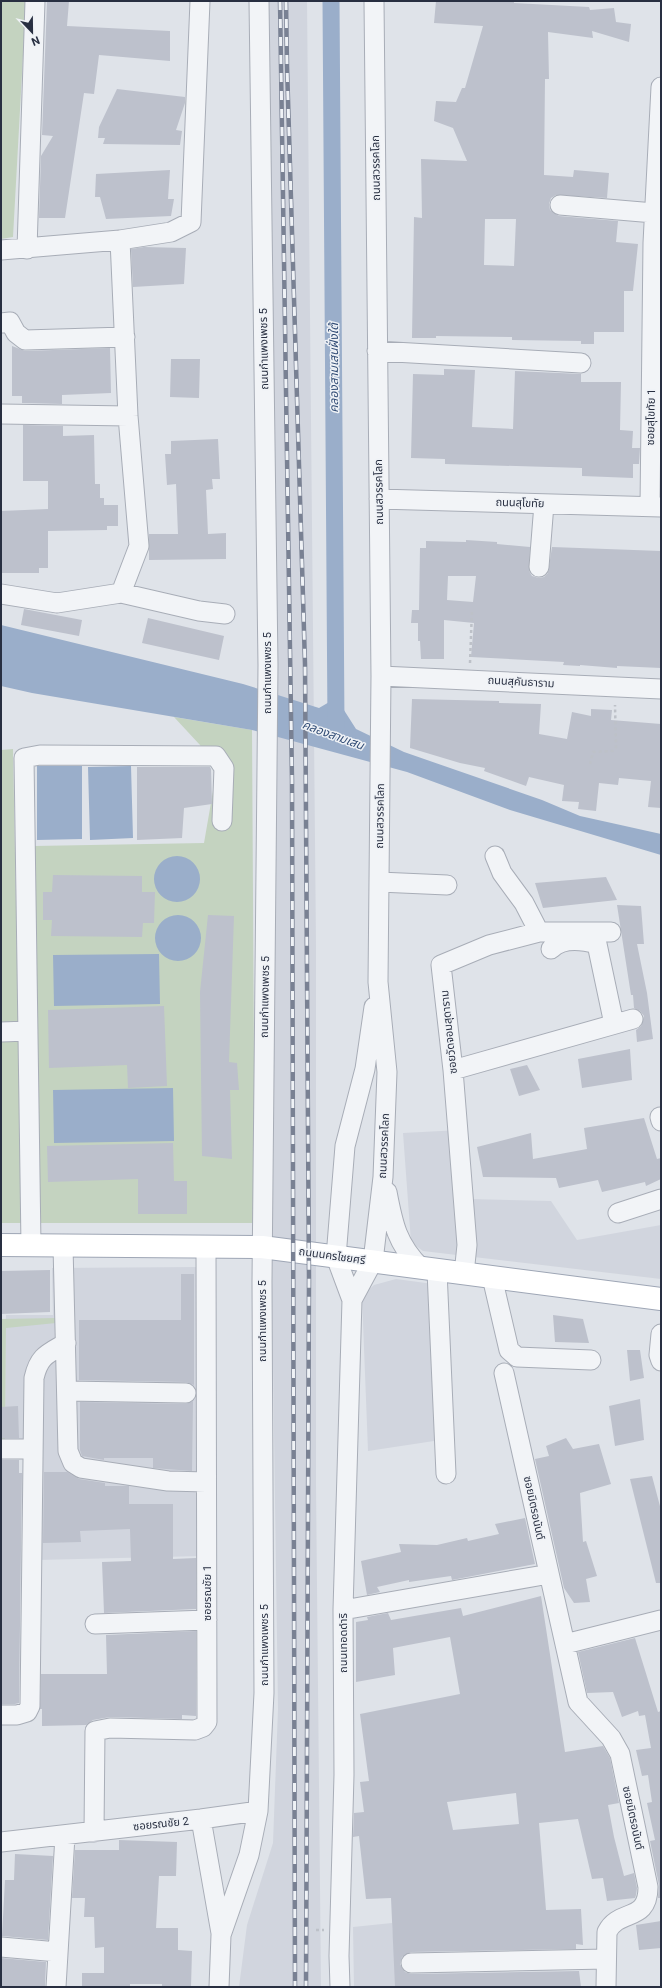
<svg xmlns="http://www.w3.org/2000/svg" width="662" height="1988" font-family="Roboto,'Noto Sans Thai',sans-serif">
	<rect width="100%" height="100%" fill="#dfe3e9"/>
	<!-- built -->
	<path fill="#d1d5de" d="M268,1h39l9,944v540l5,502h-82l8,-62 26,-82 5,-134 -6,-418 2,-194z
		M460,1130l9,69 82,2 26,39 84,-15v54l-238,-28 -12,-9 -8,-109z
		M198,1267l4,289 -165,4 -12,-121 -20,1 1,-125h47l-1,-47z
		M396,1279l52,7 -14,155 -66,10 -6,-155 12,-11z
		M392,1923l5,64h-43l-1,-60z"/>
	<!-- green -->
	<path fill="#c4d3c0" d="M1,1h25l-13,236 -12,2z
		M174,717l78,13 3,493h-215l-6,-377 170,-3 12,-69 -16,-29z
		M13,749l9,474h-21v-473z
		M56,1318v5l-50,5 -1,112h-4v-121z"/>
	<!-- water -->
	<path fill="#9aaeca" d="M1,625l242,59 76,24 12,-7 11,6 14,22 48,23 138,48 38,16 81,18v21l-151,-45 -103,-38 -155,-42 -220,-37 -31,-7z
		M37,766h45v73l-45,1z
		M131,766l2,72 -43,2 -2,-73z
		M154 879a23 23 0 1 1 46 0a23 23 0 1 1-46 0Z
		M155 938a23 23 0 1 1 46 0a23 23 0 1 1-46 0Z
		M159,954l1,50 -106,2 -1,-51z
		M173,1088l1,53 -120,2 -1,-53z"/>
	<g fill="none" stroke-linecap="round" stroke-linejoin="round">
		<!-- canal -->
		<path stroke="#9aaeca" stroke-width="17" d="M331,1l5,725"/>
	</g>
	<!-- building -->
	<path fill="#bdc1cc" fill-rule="evenodd" d="M47,1h22l-2,25 103,5v30l-71,-6 -5,39 -10,-1 -19,125h-26l2,-62 12,-20 -11,-1z
		M436,1h78v2l75,4 1,3 24,-2 2,14 15,2 -2,18 -37,-11 1,7 -45,-6 1,47h-4l-1,96 29,2 1,-7 35,3 -2,25 -51,-3 -5,3 -2,6 1,6 9,6 59,5 -2,21 22,2 -5,47h-9v41h-30v12h-13v-3l-69,-1v-3l-76,-1v2h-24l2,-121 8,1 -1,-59 46,2 -14,-33 -19,-7 2,-20 20,1 6,-14h3l18,-62 -49,-3zM485,219h31l-2,47 -30,-1z
		M117,89l68,8v6l-9,27 6,1 -2,14 -77,-1 2,-6h-7l1,-11z
		M170,170l-2,29h6l-3,17 -65,3 -6,-22h-5l1,-23z
		M144,247l42,1 -2,36 -51,3 -2,-38z
		M12,346l13,5 85,-3 1,45 -49,2v9l-40,-1v-7h-10z
		M171,359h29l-1,39 -29,-1z
		M444,369l31,1 -3,57 41,2 2,-58 66,3v8h40l-1,48 13,1 -1,17h8l-1,16h-6v14l-51,-2v-8l-137,-4v-5l-34,-1 2,-84 31,1z
		M23,425l40,1v10l31,-1 1,49h5v14h4v7h14v21h-11v4l-59,1v37h-9v5h-38v-62l47,-2v-28h-25z
		M218,439l2,40h-8l1,10 -7,1 2,44 18,-1v26l-77,1v-26h29l-2,-50 -9,1 -2,-31h6v-13z
		M466,540l31,2v2l33,3 -1,24 3,5 7,2 5,-1 4,-4 4,-26 109,4v117l-44,-2v2l-37,-3v1l-17,-1 1,-3 -93,-5 3,-34 -30,-3v39h-23l-1,-18h-2v-18h-7l1,-13h7l1,-62h6v-7l40,1zM448,576h28l-3,26 -26,-2z
		M24,609l58,11 -3,16 -58,-11z
		M148,618l76,18 -5,24 -77,-17z
		M412,699l87,2v2l42,1 -2,30 28,5 5,-27 19,4v-7l21,1 -1,10 50,4v84l-13,-1 3,-26 -32,-3 -1,7 -19,-2 -3,28 -18,-2 1,-7 -17,-1 2,-16 -35,-8 -3,9 -42,-15 1,-3 -25,-5 -50,-15z
		M137,767h73l1,2 1,35 -28,4 -2,30 -45,2z
		M53,875l89,1v16h13l-1,31h-11l-1,14 -91,-1 1,-16h-9v-28h9z
		M606,877l11,23 -74,8 -8,-25z
		M617,905l24,1 3,38h-7l10,49 6,46 -16,3 -1,-12 5,-4 3,-10 -4,-5 -6,-3 -1,-13h-2z
		M208,915l26,1 -5,146 8,1 2,27h-9l2,69 -30,-3 -2,-164z
		M164,1006l3,80 -39,2 -1,-23 -78,3 -1,-58z
		M630,1049l2,31 -50,8 -4,-29z
		M527,1065l13,25 -21,6 -9,-27z
		M644,1118l13,41 4,-1v21l-15,7 -1,-4 -43,10 -4,-12 -39,8 -3,-10 -73,-1 -6,-30 54,-14 2,26 54,-10 -3,-21z
		M173,1143l1,38h13v33h-49v-35l-90,3 -1,-36z
		M50,1270v42l-49,2v-43z
		M181,1274h13v111l-8,-3 -107,-2v-60h102z
		M553,1315l30,4 6,24 -34,-1z
		M627,1350h13l4,28 -14,3z
		M640,1399l4,41 -29,6 -6,-40z
		M193,1401l-1,70 -39,-3v-10h-49v2l-22,-4 -2,-6v-48l106,2z
		M18,1406l1,32h-17l-1,-31z
		M566,1438l7,11 26,-5 12,40 -31,9 3,49 3,-1 11,35 -11,3 4,23 -16,1 -10,-15 -29,-129 14,-3 -3,-10z
		M2,1460h17v13h3l-3,230 -4,1h-14z
		M44,1472h23l12,7 26,4v3h24v18h44v55l23,-1v51l-92,4 -2,-51 29,-1 -1,-32 -50,2 1,11 -38,1z
		M652,1476l9,34v73h-5l-26,-104z
		M525,1518l10,46 -83,16 -1,-4 -42,6v-2l-32,7 3,5 -13,3 -6,-34 40,-9 -2,-8 38,1 30,-7 1,3 31,-7 -4,-10z
		M541,1596l24,156 38,-6 7,12 9,45 -11,2 6,32 10,39 10,-3 3,15 -1,7 -1,3 -28,3 -4,-23 -11,1 -14,-60 -39,4 7,87 35,-1 2,36 -7,-1v5l-165,3 -9,5 -2,7 5,8 6,2 168,-3 2,16h-186l-4,-89 -25,1 -7,-63 -6,1 1,-24 10,-1 -4,-30 9,-1 -9,-67 100,-20 -10,-57 -57,11 2,27 -39,7v-60l12,-2 -1,-3 21,-4 3,7 70,-12 2,8zM516,1793l3,31 -66,6 -6,-28z
		M196,1631v85l-14,-1v4l-72,-2 -17,3 -7,5 -44,1v-17h-2l1,-35h66l-1,-39z
		M635,1638l23,74 3,-1v187h-3l1,-13 -9,-44 5,-1 -8,-37 5,-1 -4,-27 -6,1 -6,-26 15,-2 -6,-33 -6,1 -1,-5 -16,6 -9,-25 -26,1 -9,-41z
		M119,1840l58,2 -1,34h-17l-3,52h22v22l14,1 -1,36h-29v-3h-32v3l-48,-1v-13h22v-26l-9,1 -1,-31h-10l1,-19h-13l3,-48h44z
		M15,1854l38,2 -5,84 -46,-4 3,-56h9z
		M661,1921v27l-22,2 -3,-25z
		M1,1958l45,4 -1,25h-44z"/>
	<g fill="none" stroke-linecap="round" stroke-linejoin="round">
		<!-- minor casing -->
		<g stroke="#a8adb7" stroke-width="21">
			<path id="minor" d="M560,205l94,8
				M120,240l8,176 11,130 -18,47
				M27,249l8,-248
				M1,250l119,-10 51,-8 20,-10 9,-221
				M1,323l9,-1 6,11 9,7 100,-3
				M377,351l204,12
				M1,414l127,2
				M379,499l282,8
				M650,506l3,-263 8,-156
				M539,567l5,-63
				M1,594l56,9 64,-10 78,18 26,3
				M381,676l280,13
				M495,856l7,17 22,30 15,29
				M379,882l68,3
				M551,949c12,-12 31,-9 46,-5l17,80
				M1,1032l27,-1
				M453,1070l180,-51
				M660,1117l1,4
				M387,1192c6,32 10,52 34,76
				M618,1213l43,-14
				M31,1245l-7,-487 16,-3 176,1 8,12 -2,53
				M63,1246l5,205 5,12 8,5 87,13 38,1
				M437,1271l9,203
				M464,1274l3,-29 -14,-175 -12,-105 48,-20 50,-13h72
				M492,1277l17,73 8,7 74,3
				M352,1300l21,-39 10,-84 4,-105 -9,-90 3,-306 -7,-675
				M661,1334l-2,21 2,6
				M504,1373l74,329 33,36 9,16 28,133c0,36 -29,21 -41,45l-1,55
				M67,1391l119,2
				M1,1449h32
				M343,1610l195,-34
				M95,1624l112,-4
				M565,1644l96,-24
				M1,1715h16l10,-3 3,-6 4,-328c5,-22 13,-24 32,-35
				M201,1819l20,114
				M94,1832l1,-101 15,-3 85,2 8,-3 4,-5 -1,-475
				M1,1842l200,-23 57,-8
				M1,1947l57,5
				M411,1963l195,-4
				M56,1987l9,-151
				M219,1987l2,-52 28,-80 9,-44 6,-118 -2,-411 6,-617 -9,-664
				M340,1987l-1,-31 5,-181 -1,-165 9,-310 -16,-43 9,-111 20,-77 9,-62"/>
		</g>
		<!-- major casing -->
		<g stroke="#9ea6b5" stroke-width="24">
			<path id="major" d="M1,1245l261,2 399,52"/>
		</g>
		<!-- path -->
		<path stroke="#bdc1c8" stroke-width="2.5" stroke-dasharray="3 3" stroke-linecap="butt" d="M470,663l2,-54
			M590,764l3,-12 20,-1 3,-4 -1,-42
			M316,1930h8"/>
		<!-- minor -->
		<use href="#minor" stroke="#f2f4f7" stroke-width="19"/>
		<!-- major -->
		<use href="#major" stroke="#fff" stroke-width="22"/>
		<!-- rail casing -->
		<g stroke="#798193" stroke-width="4.5">
			<path id="rail" d="M280,1l12,779 3,1207
				M286,1l1,65 18,598 4,614 -3,709"/>
		</g>
		<!-- rail -->
		<use href="#rail" stroke="#eff2f6" stroke-width="3" stroke-dasharray="9" stroke-linecap="butt"/>
	</g>
	<g text-anchor="middle" dominant-baseline="central" stroke-width="3" stroke-linejoin="round" paint-order="stroke">
		<!-- street labels -->
		<g font-size="11" fill="#282f41" stroke="#eff2f6">
			<text transform="translate(376 168) rotate(-91)">ถนนสวรรคโลก</text>
			<text transform="translate(264 349) rotate(-91)">ถนนกำแพงเพชร 5</text>
			<text transform="translate(651 417) rotate(-89)">ซอยสุโขทัย 1</text>
			<text transform="translate(379 492) rotate(-91)">ถนนสวรรคโลก</text>
			<text transform="translate(520 503) rotate(2)">ถนนสุโขทัย</text>
			<text transform="translate(267 673) rotate(-90)">ถนนกำแพงเพชร 5</text>
			<text transform="translate(521 682) rotate(3)">ถนนสุคันธาราม</text>
			<text transform="translate(380 816) rotate(-89)">ถนนสวรรคโลก</text>
			<text transform="translate(265 997) rotate(-89)">ถนนกำแพงเพชร 5</text>
			<text transform="translate(449 1032) rotate(-96)">ซอยวัดจอมสุดาราม</text>
			<text transform="translate(384 1146) rotate(-87)">ถนนสวรรคโลก</text>
			<text transform="translate(332 1256) rotate(8)">ถนนนครไชยศรี</text>
			<text transform="translate(262 1321) rotate(-90)">ถนนกำแพงเพชร 5</text>
			<text transform="translate(534 1508) rotate(78)">ซอยมิตรอนันต์</text>
			<text transform="translate(207 1593) rotate(-90)">ซอยรณชัย 1</text>
			<text transform="translate(343 1643) rotate(-90)">ถนนเทอดดำริ</text>
			<text transform="translate(264 1645) rotate(-90)">ถนนกำแพงเพชร 5</text>
			<text transform="translate(633 1818) rotate(78)">ซอยมิตรอนันต์</text>
			<text transform="translate(161 1824) rotate(-6)">ซอยรณชัย 2</text>
		</g>
		<!-- water labels -->
		<g font-size="12" font-style="italic" fill="#314c75" stroke="#eff2f6">
			<text transform="translate(334 368) rotate(-90)">คลองสามเสนฝั่งใต้</text>
			<text transform="translate(333 735) rotate(20)">คลองสามเสน</text>
		</g>
	</g>
	<!-- border -->
	<rect width="662" height="1988" fill="none" stroke="#282f41" stroke-width="4"/>
	<!-- north arrow -->
	<g transform="translate(32 32) rotate(158)" stroke="#eff2f6" stroke-width="3" paint-order="stroke">
	<path d="M0-3L7 15L0 10L-7 15Z" fill="#282f41"/>
	<text y="-6" font-size="11" font-weight="bold" text-anchor="middle" fill="#282f41">N</text>
	</g>
</svg>
